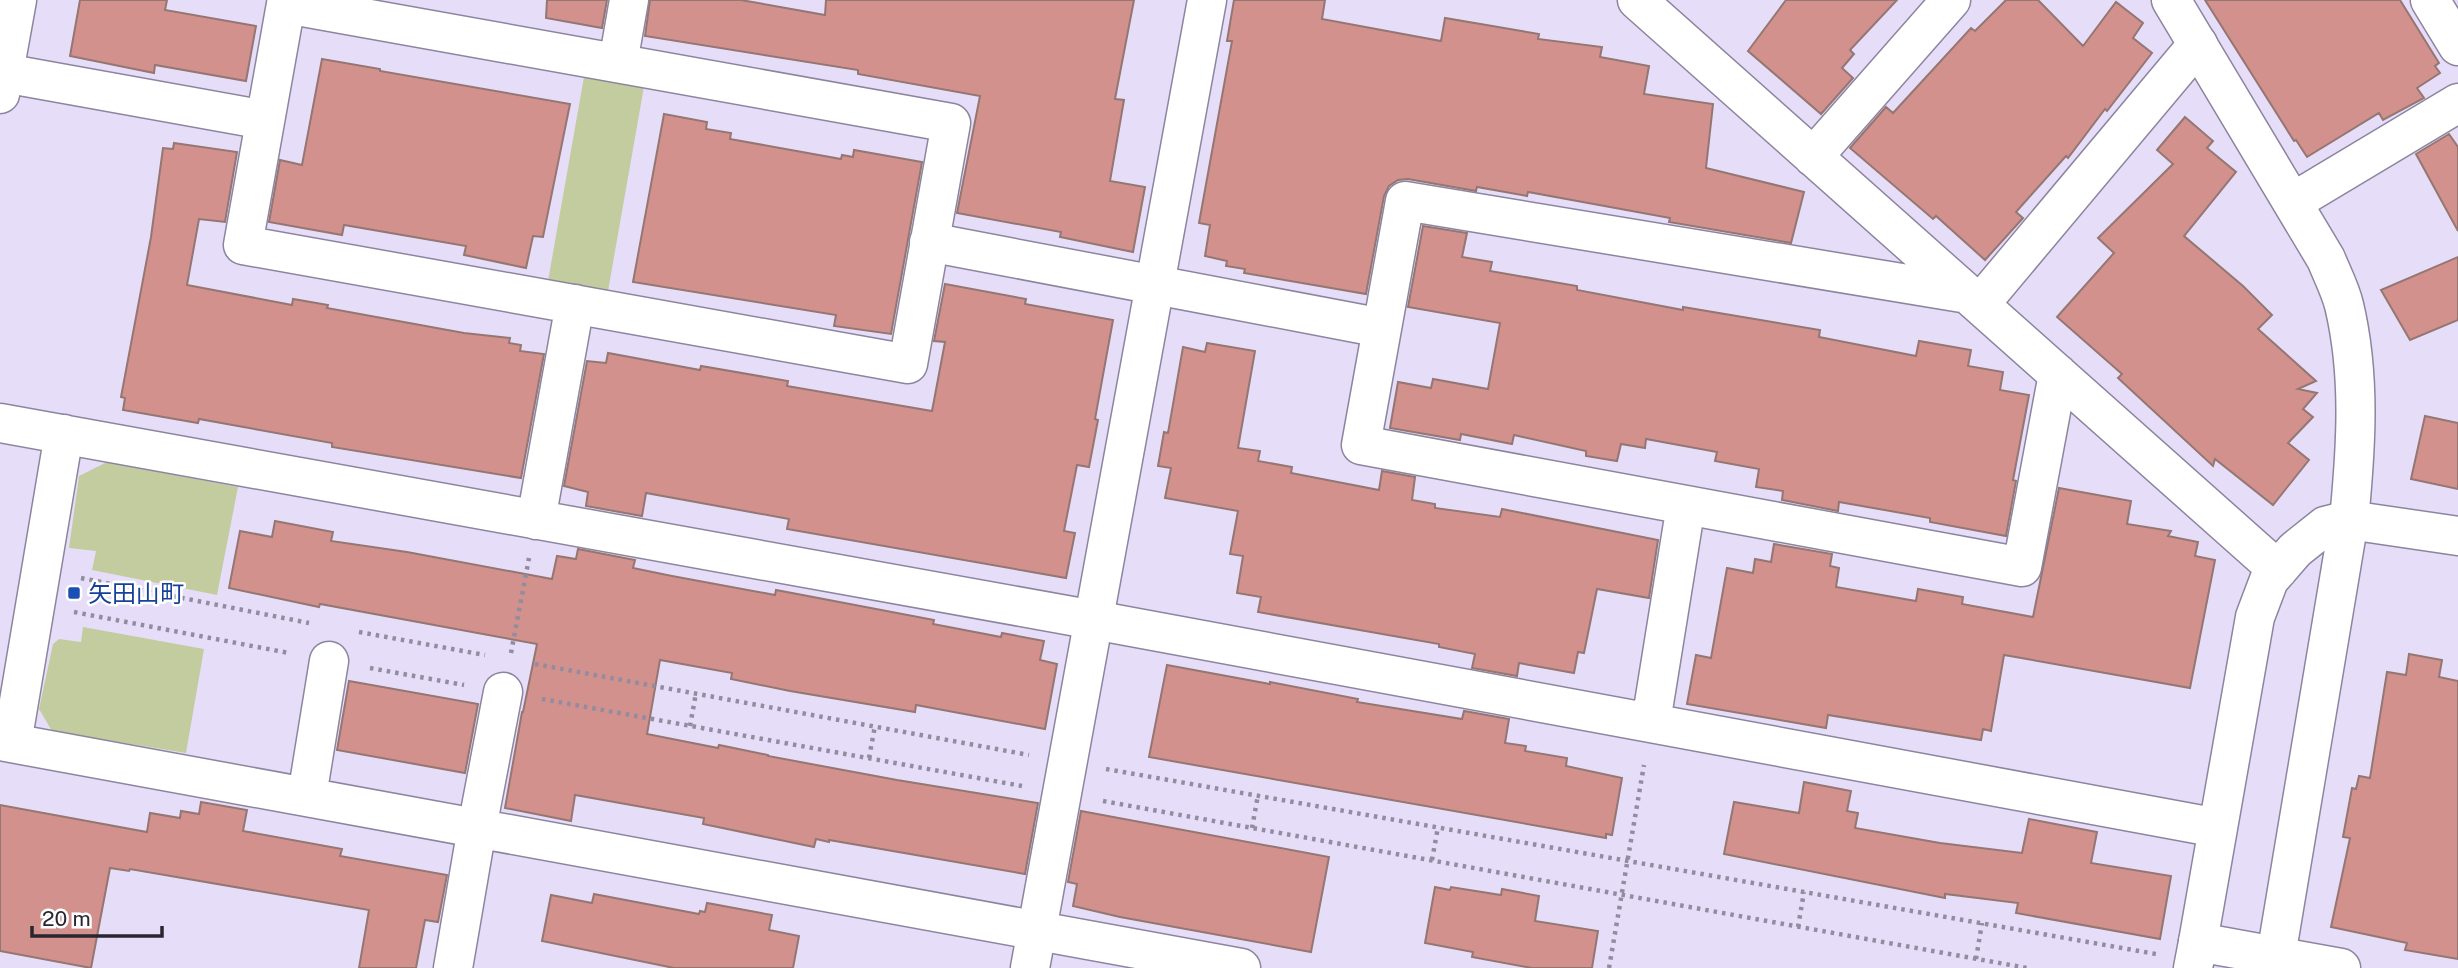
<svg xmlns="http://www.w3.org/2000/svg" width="2458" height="968" font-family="'Public Sans','Noto Sans JP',sans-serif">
	<rect width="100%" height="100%" fill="#e6def9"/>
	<!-- green -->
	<path fill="#c2cc9f" d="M585,71l60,10 -37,210 -60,-10z
		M107,462l131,25 -21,108 -125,-25 4,-19 -27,-3 10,-72z
		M83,627l121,22 -18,104 -134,-22 -13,-22 14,-65 6,-5 22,3z"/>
	<!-- building -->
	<path fill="#d2918d" stroke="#947673" stroke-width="2" d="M80,0h87l-2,10 91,16 -10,55 -91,-16 -1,8 -84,-17z
		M547,0h60l-5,28 -56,-10z
		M650,0h91l84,15 1,-15h308l-19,99 9,1 -14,81 35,6 -12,65 -73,-15 1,-5 -104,-19 23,-117 -122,-22v-4l-213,-34z
		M1234,0h91l-3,19 119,22 4,-23 94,16 -1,5 64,8 -2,10 49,9 -5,28 69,10 -7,64 98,24 -13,51 -122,-21 1,-4 -142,-26 -1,4 -50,-9 -1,4 -68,-12 -10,1 -9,6 -5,10 -18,98 -122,-21 1,-4 -19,-3 1,-5 -22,-5 5,-31 -11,-2 33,-182h-5z
		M1786,0h111l-47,50 4,4 -12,14 11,10 -32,36 -73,-63z
		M2006,0h32l45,46 33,-44 27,21 -10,15 19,15 -45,58 -2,-2 -37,49 -2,-2 -50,56 7,6 -38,42 -49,-44 -3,3 -83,-71 36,-41 7,6 78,-85 4,3z
		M2205,0h195l39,63 -4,3 5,7 -23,15 7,10 -41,22 -4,-7 -72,44 -11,-17 -2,1z
		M322,59l58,10v2l190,33 -27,133 -10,-1 -7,32 -62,-13 2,-9 -122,-21 -2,10 -73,-13 11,-62 22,5z
		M664,114l43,8 -1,7 25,4 -1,6 111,20 1,-4 11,2 1,-7 68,12 -31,172 -57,-8 2,-11 -203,-33z
		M2185,117l28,24 -6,7 29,24 -52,64 59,50 29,29 -14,14 58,52 -18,8 19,4 -14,16 10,8 -25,26 21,17 -36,45 -58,-46 -2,7 -95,-88 4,-4 -65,-57 57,-64 -16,-15 75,-74 -16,-14z
		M2449,134l9,13v84l-42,-77z
		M174,143l63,9 -12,70 -26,-3 -12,66 105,20 1,-6 35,6 -1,3 137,25 46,5 -1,5 12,2 -1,6 24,3 -23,124 -189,-31v-4l-133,-24 -1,4 -75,-13 2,-12 -4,-1 30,-160 12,-89 10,1z
		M1423,226l44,7 -5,24 30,5 -2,9 87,15v4l106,20v-3l137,23 -1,7 97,19 3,-15 52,9 -3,16 35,6 -3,18 29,5 -16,85 3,1 -10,55 -76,-14v-4l-91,-16 -1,9 -56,-11 1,-9 -27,-4 3,-18 -44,-8 2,-9 -71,-13 -1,9 -24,-4 -4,17 -31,-5v-5l-72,-16 -2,9 -51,-10 -1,6 -70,-12 8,-46 33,6 2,-9 55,10 12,-66 -92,-16z
		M2458,257v63l-48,20 -29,-50z
		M945,284l81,15 -1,5 88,16 -18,99 3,1 -9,47 -12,-2 -13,66 11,2 -9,45 -279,-49 2,-10 -143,-26 -4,23 -56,-10 2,-14 -24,-6 23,-125 19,2 2,-10 92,17 1,-4 87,15 -1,5 145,25 13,-69 -11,-1z
		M1207,343l48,8 -17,97 22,3 -2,10 34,6 -1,6 88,17 3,-19 33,6 -3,23 23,4v4l65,9 2,-8 156,31 -9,58 -52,-9 -13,64 -6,-1 -4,21 -55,-10 -2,13 -45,-8 3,-14 -36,-7v-3l-181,-32 3,-15 -24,-4 6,-37 -13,-2 8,-43 -73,-13 6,-30 -13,-2 6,-34 4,1 15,-86 22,5z
		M2425,416l33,7v66l-47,-10z
		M2059,488l72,13 -4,23 44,7 -3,5 30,6 -3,14 20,4 -25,128 -186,-33 -13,76 -8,-2 -2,11 -153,-25 -2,13 -139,-24 9,-49 15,3 16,-90 26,5 2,-14 16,3 3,-18 58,10 -2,12 9,2 -3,19 80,14 2,-12 45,8 -1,7 71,13z
		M275,521l58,11 -2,9 76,11 145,27 5,-23 19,3 2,-10 57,11 -2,8 39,8 103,19 1,-5 158,30 -1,4 68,13 1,-4 42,8 -4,19 17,4 -12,65 -129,-24 -1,7 -125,-21 -59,-12 1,-6 -72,-13 -13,74 71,14 1,-3 49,10v1l129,24 141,23 -13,71 -196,-34v2l-13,-3 -2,8 -111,-23 1,-6 -129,-23 -4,26 -66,-13 17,-96h1l14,-68 -217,-40 -1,3 -90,-19 11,-57 32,6z
		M2409,654l33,6 -3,17 19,4v278l-53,-9 2,-7 -76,-16 19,-89 -7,-1 9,-49 4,1 3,-13 11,2 17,-106 19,3z
		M1167,665l103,19v-2l88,17 -1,3 105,17 2,-8 45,8 -4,24 21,3 -1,5 42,7 -1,8 56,12 -10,57 -6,-1v4l-457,-81z
		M349,681l129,23 -13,69 -128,-23z
		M1804,782l47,9 -4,20 11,2 -3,15 85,15 82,10 7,-34 68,13 -6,31 80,13 -11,63 -144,-26 2,-10 -73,-9v4l-221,-44 10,-52 65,11z
		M201,802l46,8 -4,21 99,18 -2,7 107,19 -9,47 -13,-2 -9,48h-57l10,-58 -239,-41 -1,2 -19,-3 -19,100 -91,-17v-146l147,27 3,-19 30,5 1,-7 18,3z
		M1081,811l248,46 -18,95 -191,-35 -47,-11 4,-22 -9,-2z
		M1435,887l15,3 1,-3 50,8 1,-6 37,7 -4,25 63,10 -6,37h-60l-60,-11 1,-5 -48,-9z
		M594,894l105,20 1,-3 5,1 2,-9 65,12 -3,15 30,6 -6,32h-119l-132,-27 9,-46 41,8z"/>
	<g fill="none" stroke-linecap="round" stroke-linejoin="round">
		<!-- street casing -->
		<g stroke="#8d859e" stroke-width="41">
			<path id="street" d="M1637,0l641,570
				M2430,0l28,46
				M286,4l665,119 -43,241 -665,-119z
				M618,63l11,-63
				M4,73l261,47
				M1813,157l138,-157
				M2293,202l165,-99
				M929,242l453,86
				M1968,294l-563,-93 -44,244 661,122 36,-193
				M1980,304l218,-260
				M0,423l1094,197 1124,208
				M536,520l39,-216
				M1651,722l35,-217
				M0,741l1241,227
				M12,743l52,-309
				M307,796l22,-135
				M2198,942l57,-325 14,-37 26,-30 30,-24 24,-6 109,16
				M2276,956l73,-436
				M453,968l24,-140 26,-136"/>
		</g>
		<!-- secondary casing -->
		<g stroke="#8d859e" stroke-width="41">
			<path id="secondary" d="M2171,0l155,259c6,15 14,30 18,46 17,71 12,143 5,215
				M0,94l17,-94
				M1030,968l177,-968
				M2193,968l5,-26 143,26"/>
		</g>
		<!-- path -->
		<path stroke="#928ca0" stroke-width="4.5" stroke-dasharray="3.5 5" stroke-linecap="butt" d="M81,578l228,45
			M74,612l215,41
			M359,632l126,23
			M511,653l18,-95
			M535,664l494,91
			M370,668l94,17
			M542,699l480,87
			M690,726l6,-33
			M869,758l6,-32
			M1106,769l1050,185
			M1103,801l924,167
			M1252,828l6,-33
			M1432,860l6,-33
			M1798,927l6,-35
			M1976,959l6,-36
			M1609,968l35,-203"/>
		<!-- street -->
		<use href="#street" stroke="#fff" stroke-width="38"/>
		<!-- secondary -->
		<use href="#secondary" stroke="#fff" stroke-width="38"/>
	</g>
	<!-- markers -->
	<rect fill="#1a4fb4" stroke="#fff" stroke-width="2.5" x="67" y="586" width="14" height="14" rx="3.5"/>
	<g text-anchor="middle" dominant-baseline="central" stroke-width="5" stroke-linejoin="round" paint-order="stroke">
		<!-- transit labels -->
		<g font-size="24" fill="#164399" stroke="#fff" text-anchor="start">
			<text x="88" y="593">矢田山町</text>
		</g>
	</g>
	<!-- scale -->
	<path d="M32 926v10h130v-10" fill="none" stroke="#292631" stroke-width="3.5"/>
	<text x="42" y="926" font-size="21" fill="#292631" stroke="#ffffff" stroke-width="5" paint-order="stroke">20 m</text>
</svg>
